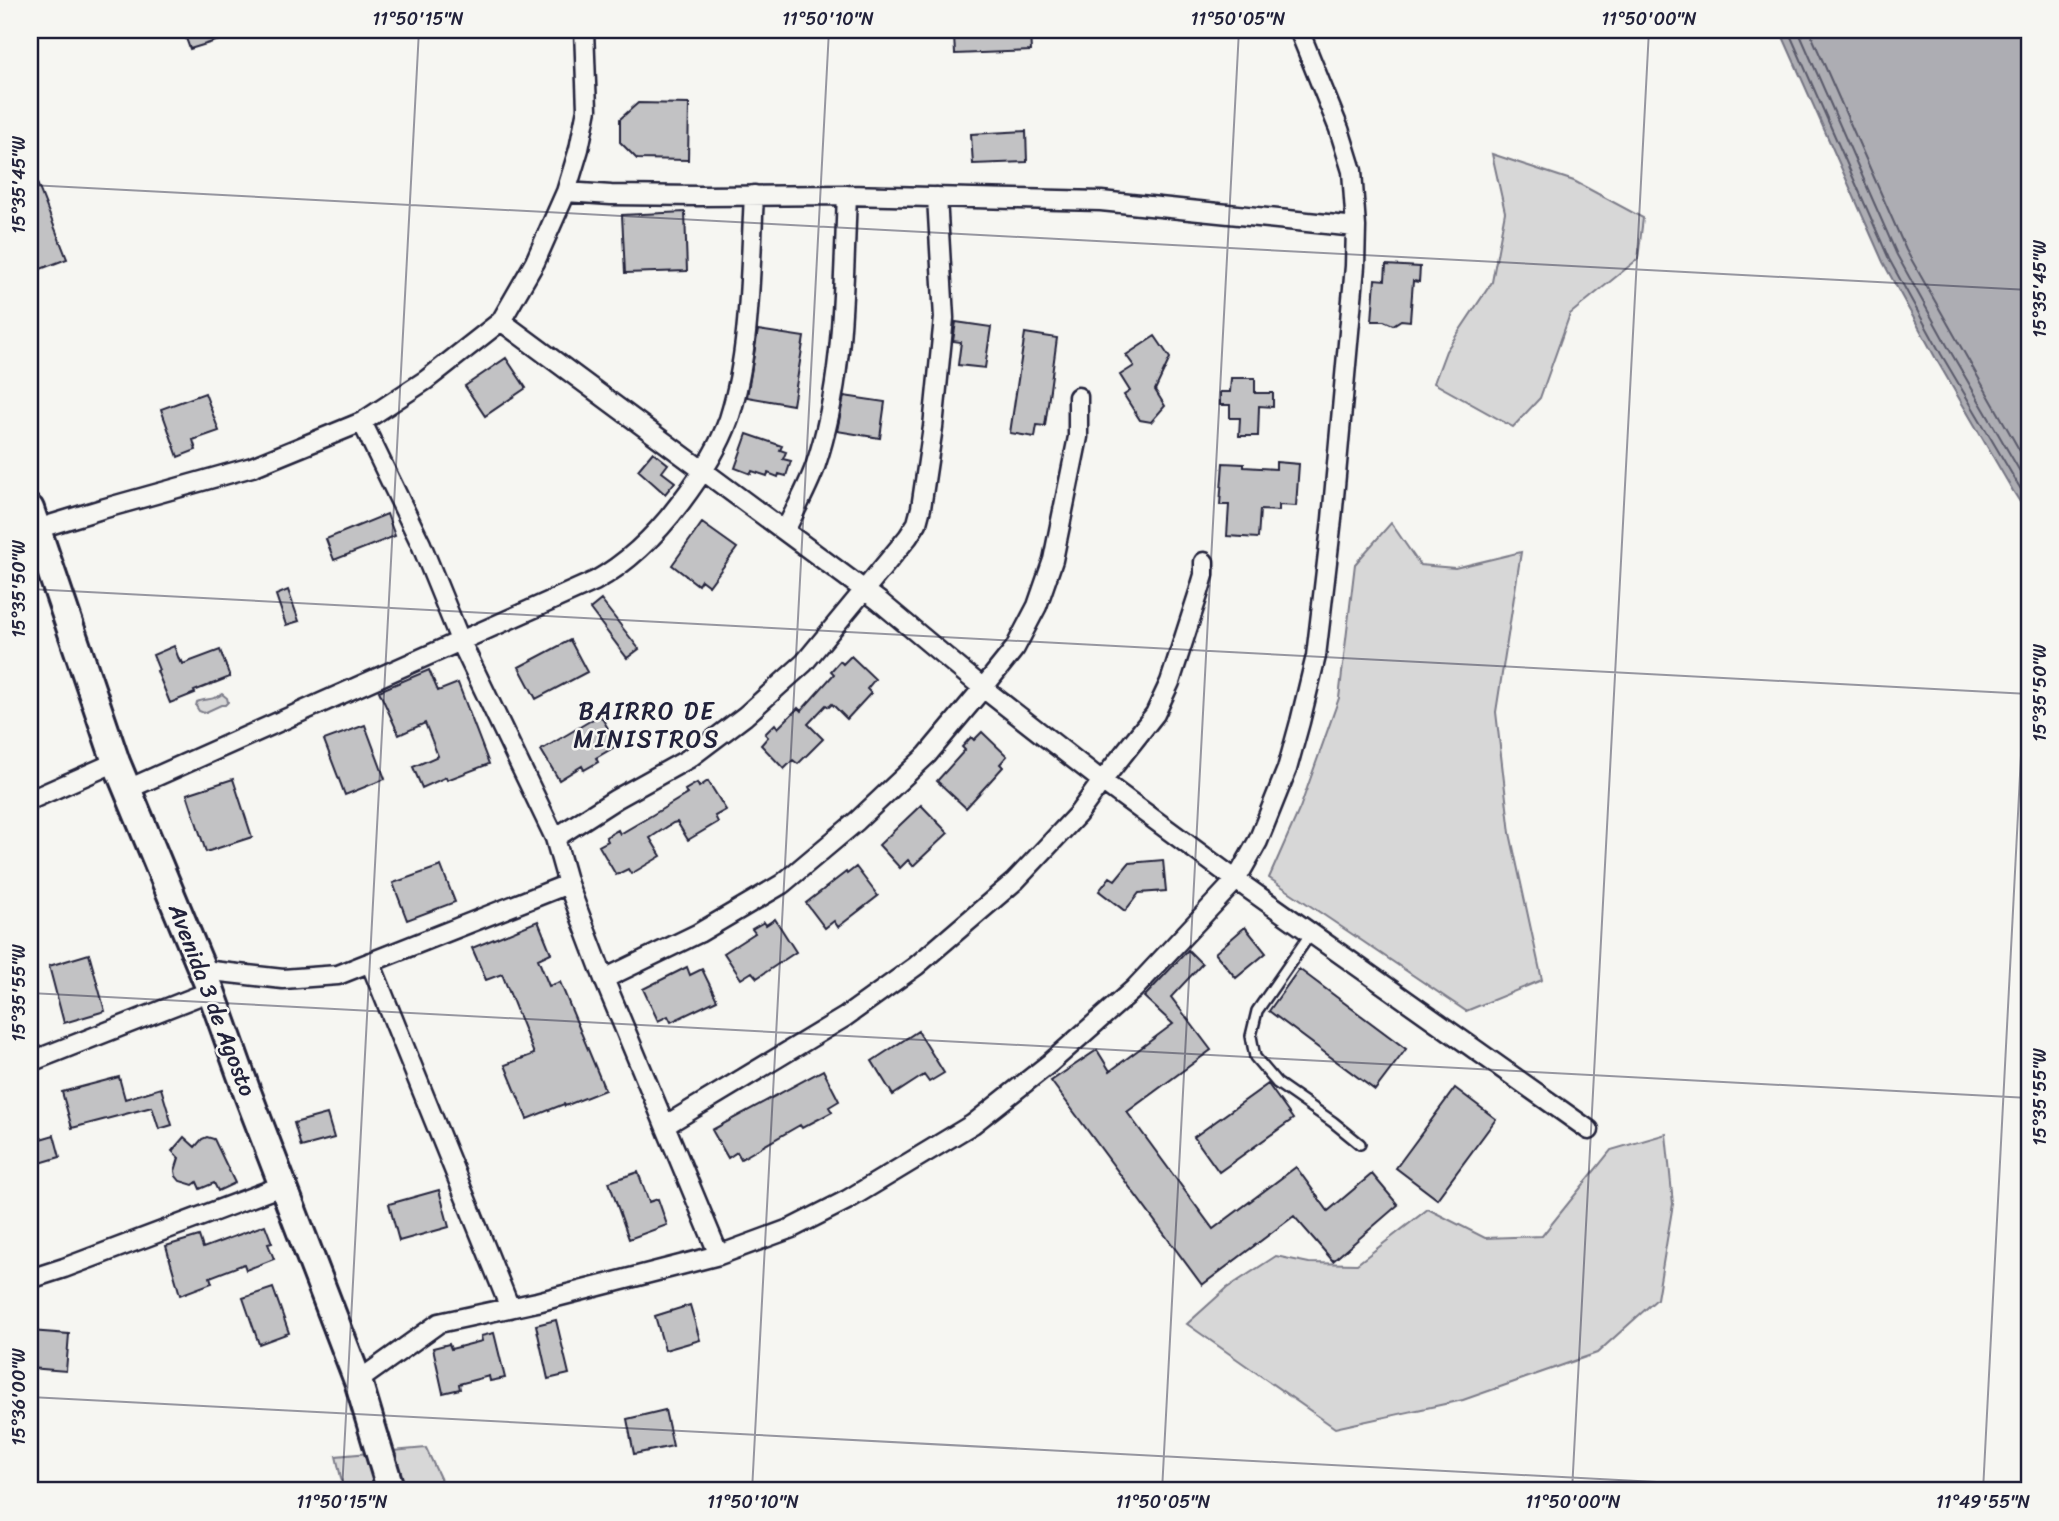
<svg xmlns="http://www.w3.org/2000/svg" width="2059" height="1521" font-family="Sriracha,sans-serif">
	<rect width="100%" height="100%" fill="#f6f6f2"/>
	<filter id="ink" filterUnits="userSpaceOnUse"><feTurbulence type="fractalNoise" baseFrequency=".0143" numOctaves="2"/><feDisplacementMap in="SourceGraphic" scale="14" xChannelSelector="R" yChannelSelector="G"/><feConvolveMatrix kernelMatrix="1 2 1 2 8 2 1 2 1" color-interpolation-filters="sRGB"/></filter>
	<g filter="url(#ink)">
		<!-- green -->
		<path fill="#d7d7d7" stroke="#7c7c89" stroke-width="2" d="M1492,154l82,27 69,37 -5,41 -68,55 -30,84 -27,29 -79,-44 12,-32 46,-69 13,-70z
			M1391,523l29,42 35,3 66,-16 -25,160 14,121 32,147 -76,31 -197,-133 31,-70 39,-110 16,-134z
			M222,694l5,4 1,4 -3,3h-4l-17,8 -5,-2 -3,-5 1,-4c8,-4 17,-1 25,-8z
			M1666,1134l7,70 -16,95 -60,54 -134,47 -128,28 -148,-104 40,-36 49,-32 33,7 48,1 71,-55 57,29 57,-2 69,-86z
			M426,1448l20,43h-102l-8,-35z"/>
		<!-- water -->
		<path fill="#adadb3" stroke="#757583" stroke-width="2" d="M1780,30h249v486l-16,-25 -78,-134 -52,-95z"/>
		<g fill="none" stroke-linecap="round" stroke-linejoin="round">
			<!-- shore -->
			<path stroke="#5a5a6b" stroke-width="2" d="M1788,30l101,229 52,95 88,149
				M1798,30l99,225 52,94 80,138
				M1809,30l97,220 123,217"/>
		</g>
		<!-- building -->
		<path fill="#c2c2c4" stroke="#22223b" stroke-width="2" d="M183,30h58l1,3 -52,16z
			M1030,32l1,19 -76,3 -1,-18z
			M638,103l51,1 -1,56 -51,-1 -17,-17v-23z
			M1026,131l1,31 -54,2 -2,-30z
			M30,165l37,94 -37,14z
			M685,212l2,59 -62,2 -3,-58z
			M1386,265l34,2 -1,15 -6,-1 -3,40 -9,-1 -8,5 -9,-4h-12l3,-42 10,1z
			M956,322l35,5 -6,41 -27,-3 3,-23 -8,-1z
			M758,330l46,7 -11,68 -46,-8z
			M1025,333l32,5 -12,88 -8,-1 -2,12 -25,-4z
			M1155,336l15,22 -15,32 10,16 -14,16 -11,-2 -16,-25 6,-4 -10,-16 14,-9 -8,-11z
			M506,358l20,30 -41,28 -20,-30z
			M1231,378h24v15h18v14l-14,-1 -1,30h-19l1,-18h-10v-13h-10v-13h10z
			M205,393l14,38 -26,9 3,10 -18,7 -17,-48z
			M844,396l41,6 -5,36 -43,-7z
			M747,434l35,12 -2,4 6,2 -3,7 8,2 -5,15 -7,-2 -1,3 -10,-4 -1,3 -15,-5 -1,3 -16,-6z
			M653,452l15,12 -6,8 13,10 -10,12 -27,-24z
			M1276,462l23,2 -3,42 -17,-1v6l-19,-1 -2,28 -31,-2 2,-31h-9l3,-42 21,1v3l32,2z
			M387,514l8,22 -61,24 -8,-21z
			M702,523l35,25 -28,38 -8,-6 -3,5 -26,-20z
			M288,590l11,31 -13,4 -10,-30z
			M601,600l38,49 -12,9 -37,-49z
			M570,640l17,32 -51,27 -17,-32z
			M174,646l6,16 2,-1 1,3 37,-14 10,27 -36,14 1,2 -25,10 -13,-32 2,-1 -6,-15z
			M851,656l24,23 -8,10 4,4 -24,26 -15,-15 -3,3 -3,-2 -18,19 15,15 -25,25 -5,-4 -9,9 -23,-24 7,-8 -3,-3 10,-10 3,4 20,-20 3,3 33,-37 -3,-3 9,-10 3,3z
			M429,670l9,21 20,-8 31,81 -42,16 -1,-3 -24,11 -9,-21 25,-11 -13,-33 -26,12 -20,-44z
			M600,715l18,30 -22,13 2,4 -14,8 -2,-4 -23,14 -18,-30z
			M365,725l20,54 -40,16 -21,-55z
			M982,732l25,24 -7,8 3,3 -37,41 -29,-27 28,-31 -3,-3 9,-10 3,3z
			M233,779l19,58 -46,15 -19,-58z
			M708,781l18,29 -11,6 3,6 -30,18 -11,-18 -4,1 -23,15 11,18 -30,18 -3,-5 -12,6 -17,-29 9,-5 -2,-4 12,-7 2,4 24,-14 43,-26 -2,-4 12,-7 2,4z
			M921,805l27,28 -35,33 -5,-6 -8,8 -21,-23z
			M1163,860l3,31 -27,2 -14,18 -26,-20 11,-14 5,3 14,-17z
			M441,866l14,36 -48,18 -14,-37z
			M856,867l22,29 -40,31 -4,-6 -9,7 -19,-25 40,-31 1,2z
			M775,919l21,33 -39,26 -5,-6 -11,7 -17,-26 31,-20 -3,-4 12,-7 2,3z
			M538,921l13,32 -13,6 11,27 11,-4 45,108 -40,16 -1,-2 -37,15 -22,-54 29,-11 -32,-80 -16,6 -14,-32z
			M1245,927l21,26 -30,25 -21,-25z
			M1188,950l14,14 -31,33 40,53 -84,62 86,117 83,-62 32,44 44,-37 26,31 -65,56 -39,-45 -92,69 -151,-204 46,-31 13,21 63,-47 -29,-27z
			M89,954l16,57 -41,12 -15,-57z
			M687,967l3,8 12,-6 15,31 -46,22 -3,-6 -10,5 -15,-32z
			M1299,969l107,80 -31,41 -106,-79z
			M918,1031l26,42 -15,9 -5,-7 -31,20 -21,-34z
			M823,1070l16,31 -10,6 3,5 -30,16 -2,-3 -59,34 -4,-7 -9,6 -16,-28z
			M119,1077l6,22 36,-11 11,37 -13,4 -7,-22 -80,21 -10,-36z
			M1268,1084l25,35 -74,53 -25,-35z
			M1455,1088l41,31 -59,80 -41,-31z
			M327,1114l7,24 -33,9 -7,-24z
			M54,1135l6,22 -30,9v-24z
			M184,1137l11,10 7,-8 5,-2 7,2 21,44 -17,8 -4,-8 -14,6 -3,-7 -4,3 -13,-4 -4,-5 -1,-5 4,-13 -7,-7z
			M638,1172l11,30 9,-3 9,26 -38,14 -20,-57z
			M439,1190l10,37 -50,14 -10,-37z
			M265,1225l7,18 -4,1 6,15 -28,11 -2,-6 -34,13 2,6 -32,12 -14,-49 33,-10 4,12z
			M273,1288l16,45 -30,11 -16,-46z
			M690,1305l10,35 -35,10 -10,-34z
			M556,1320l13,54 -21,5 -12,-54z
			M30,1331l39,3 -3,37 -36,-3z
			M494,1333l11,45 -15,3 -1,-5 -30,8 1,5 -17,4 -10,-45 16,-4 2,5 31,-8 -1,-5z
			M665,1410l8,36 -39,8 -7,-35z"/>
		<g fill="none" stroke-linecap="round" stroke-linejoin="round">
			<!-- lane casing -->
			<g stroke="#22223b" stroke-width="14">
				<path id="lane" d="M1311,933l-54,78 -6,25 4,21 22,26 56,39 27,22"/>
			</g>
			<!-- street casing -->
			<g stroke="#22223b" stroke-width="23">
				<path id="street" d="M566,192l45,3 88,1 148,-1 254,6 255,26
					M501,321l378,280 104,87 119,93 53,-67 15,-32 29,-90 5,-17v-13
					M362,422l59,122 39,96 95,198 13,46 36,95 115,276
					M30,531l72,-22 150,-42 110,-45 64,-42 75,-59 34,-59 31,-70 13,-43 8,-40 -3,-79
					M785,531c10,-21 22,-42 30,-64 30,-88 28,-181 32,-272
					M128,789l467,-208c34,-19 62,-47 86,-79 19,-25 37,-52 48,-83 22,-69 21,-151 25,-224
					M30,800l86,-38
					M555,838l61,-39 72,-40 57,-43 59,-53 104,-126 9,-14 4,-15 12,-81 11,-109 -7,-121
					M370,962l140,346
					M203,970l80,9 55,-4 230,-91
					M604,979l95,-46 83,-49 75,-63 70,-66 56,-67 32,-40 22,-42 16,-46 25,-123v-40
					M30,1062l181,-71
					M666,1125l179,-108 71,-51 99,-85 63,-67 24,-33 134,99 353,250
					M30,1279l34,-11 220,-83
					M358,1381l81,-58 98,-21 182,-47 73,-27 55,-28 126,-76 77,-61 84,-74 102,-109 22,-39 29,-72 13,-47 16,-66 16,-137 23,-253 1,-39 -4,-56 -13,-42 -40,-99"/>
			</g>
			<!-- secondary casing -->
			<g stroke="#22223b" stroke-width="32">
				<path id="secondary" d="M30,509l86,253 95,229 36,101 111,289 33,110"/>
			</g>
			<!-- lane -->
			<use href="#lane" stroke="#f6f6f2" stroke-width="9"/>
			<!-- street -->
			<use href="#street" stroke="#f6f6f2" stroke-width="18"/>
			<!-- secondary -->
			<use href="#secondary" stroke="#f6f6f2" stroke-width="26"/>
		</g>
	</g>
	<!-- ticks -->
	<path fill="none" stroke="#22223b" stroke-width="2" stroke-opacity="0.45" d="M30,185l1999,105M30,589l1999,105M30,993l1999,105M30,1397l1799,94M342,1491l77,-1461M752,1491l77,-1461M1162,1491l77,-1461M1572,1491l77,-1461M1983,1491l46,-890"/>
	<g text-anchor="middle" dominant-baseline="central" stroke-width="5" stroke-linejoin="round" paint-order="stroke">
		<!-- street labels -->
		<g font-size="23" fill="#22223b" stroke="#f6f6f2">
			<text transform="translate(212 1000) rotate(69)">Avenida 3 de Agosto</text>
		</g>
		<!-- neighbourhood labels -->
		<g font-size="24" letter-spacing="2" fill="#22223b" stroke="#f6f6f2">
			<text x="647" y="711">BAIRRO DE<tspan x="647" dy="28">MINISTROS</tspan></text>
		</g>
	</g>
	<!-- margin -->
	<rect width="2059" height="1521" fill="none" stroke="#f6f6f2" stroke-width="77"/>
	<rect x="38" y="38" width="1983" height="1444" fill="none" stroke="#22223b" stroke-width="2.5"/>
	<g font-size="18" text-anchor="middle" fill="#22223b">
		<text x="418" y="25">11°50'15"N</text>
		<text x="828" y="25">11°50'10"N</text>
		<text x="1238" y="25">11°50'05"N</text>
		<text x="1649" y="25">11°50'00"N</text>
		<text transform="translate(19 185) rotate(-90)" y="6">15°35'45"W</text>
		<text transform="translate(2040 289) rotate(-90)" y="6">15°35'45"W</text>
		<text transform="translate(19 589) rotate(-90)" y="6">15°35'50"W</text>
		<text transform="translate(2040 693) rotate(-90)" y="6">15°35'50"W</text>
		<text transform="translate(19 993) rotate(-90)" y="6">15°35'55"W</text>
		<text transform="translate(2040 1097) rotate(-90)" y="6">15°35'55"W</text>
		<text transform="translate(19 1397) rotate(-90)" y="6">15°36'00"W</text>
		<text x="342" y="1508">11°50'15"N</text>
		<text x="753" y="1508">11°50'10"N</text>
		<text x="1163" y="1508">11°50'05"N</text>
		<text x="1573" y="1508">11°50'00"N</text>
		<text x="1983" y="1508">11°49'55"N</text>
	</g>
</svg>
